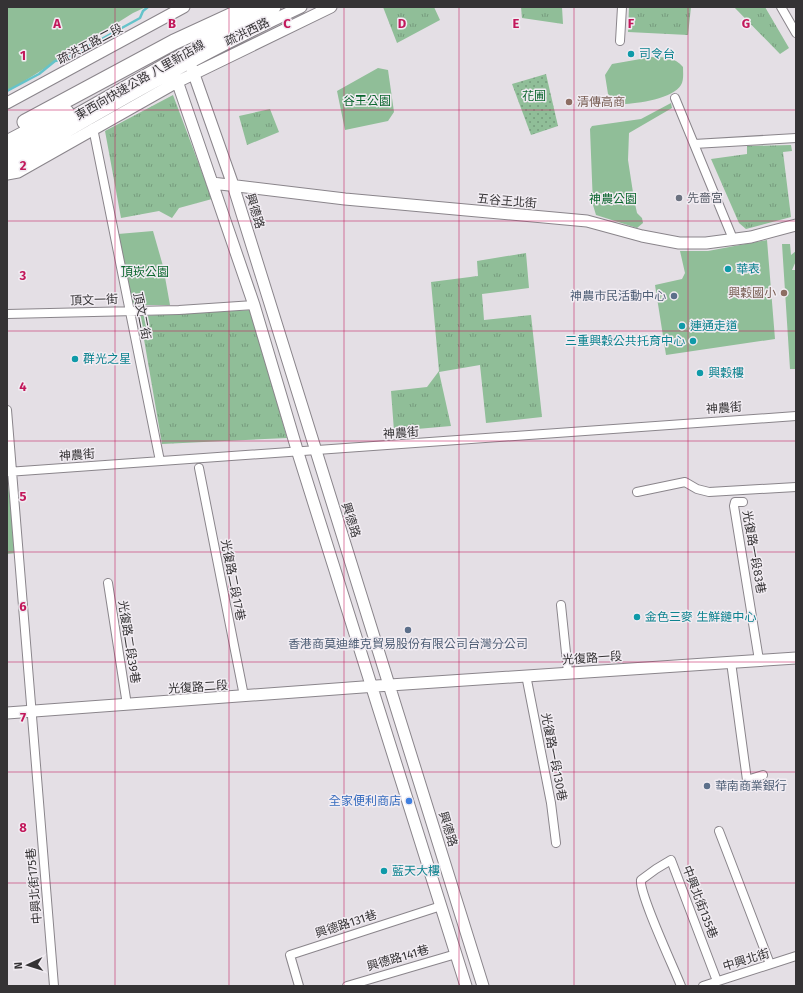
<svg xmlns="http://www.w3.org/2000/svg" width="803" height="993" font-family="'Fira Sans','Noto Sans TC',sans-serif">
	<defs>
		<pattern id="grass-tufts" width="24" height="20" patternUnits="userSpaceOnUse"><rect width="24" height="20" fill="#90be98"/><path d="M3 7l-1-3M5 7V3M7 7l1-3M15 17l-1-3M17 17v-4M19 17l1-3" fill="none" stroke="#769b7d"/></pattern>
		<pattern id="garden-dots" width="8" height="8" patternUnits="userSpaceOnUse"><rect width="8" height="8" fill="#90be98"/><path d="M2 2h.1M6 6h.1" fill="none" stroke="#769b7d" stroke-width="1.8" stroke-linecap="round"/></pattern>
	</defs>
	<rect width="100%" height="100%" fill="#e4dfe5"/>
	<!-- grass -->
	<path fill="url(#grass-tufts)" d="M383,7h51l6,13 -43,23z
		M521,7h41l1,17 -41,-6z
		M629,7h62l-3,28 -60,-3z
		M734,7h31l24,41 -9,6z
		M173,95l39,104 -33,9 -7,10 -13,-7 -38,7 -16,-87z
		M270,109l9,23 -32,13 -8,-29z
		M791,145l1,6 -9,1 8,65 -45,12 -7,-6 -28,-64 36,-5v-8z
		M526,253l3,35 -47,6 2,26 47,-5 11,102 -56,6 -6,-58 -41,7 12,54 -57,5 -3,-40 36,-4 12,-16 -8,-89 47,-6 -1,-15z
		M251,310l36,128 -125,6 -22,-128z"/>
	<!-- park -->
	<path fill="#90be98" d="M7,7h139l-13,6 -126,79z
		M652,57c12,0 23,0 31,10 0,6 1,13 -2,18 -7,13 -44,19 -58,19 -6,-1 -11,-6 -15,-10l-3,-19 7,-11z
		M378,68l10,2 6,42 -6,9 -43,9 -8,-39z
		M671,103l1,5 -43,25 -1,27 6,39 3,14 5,5 1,5 -6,5 -41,-13 -3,-10 -3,-76 2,-3 49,-7z
		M153,231l10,35 7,39h-38l-14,-71z
		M767,240l8,99 -109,16 -11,-70 27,-6 3,-6 -5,-22h28z
		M782,244h8l1,11 5,-4v10l-4,9h4v99h-6z
		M7,476l9,77 -9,1z"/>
	<!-- garden -->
	<path fill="url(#garden-dots)" d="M546,74l12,52 -27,9 -19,-51z"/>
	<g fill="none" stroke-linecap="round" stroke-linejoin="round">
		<!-- stream -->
		<path stroke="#65c3ca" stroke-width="2.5" d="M7,91l32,-17 16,-13 10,-2 75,-41 3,-7 5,-4"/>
		<!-- street casing -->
		<g stroke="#8a858b" stroke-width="10">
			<path id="street" d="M781,7l15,26
				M620,41l2,-34
				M675,98l58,141
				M93,128l67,333
				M694,144l102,-6
				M7,314l172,-4 75,-5
				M7,410l47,576
				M199,468l45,228
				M7,472l789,-56
				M637,492l48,-10 12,7 12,3 87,-5
				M743,502h-8l-1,4 25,154
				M108,583l19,122
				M561,605l7,67
				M731,662l16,118 16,-5
				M526,675l25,128 5,40
				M719,831l51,133
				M299,986l-9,-31 151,-49
				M347,986l109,-32
				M681,986c-7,-18 -42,-92 -40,-106l15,-11 15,-9 46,121
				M703,986l93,-30"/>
		</g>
		<!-- secondary casing -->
		<g stroke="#8a858b" stroke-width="13">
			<path id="secondary" d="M190,63l43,122 250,801
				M174,72l80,233 44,148 168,533
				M7,103l177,-96
				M7,170l6,-7c94,-55 189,-110 288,-156
				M7,174l11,-2 159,-90 154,-75
				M212,183l133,16 242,22 55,15 37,7h27l45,-6 45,-12
				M7,713l383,-28 406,-27"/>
		</g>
		<!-- highway casing -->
		<g stroke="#8a858b" stroke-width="17">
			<path id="highway" d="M25,122l149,-80 76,-35
				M7,143l59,-31
				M7,155c89,-48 176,-101 266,-148"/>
		</g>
		<!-- street -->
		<use href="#street" stroke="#fff" stroke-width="8"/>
		<!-- secondary -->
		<use href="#secondary" stroke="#fff" stroke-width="11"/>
		<!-- highway -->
		<use href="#highway" stroke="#fff" stroke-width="15"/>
	</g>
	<!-- grid -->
	<path fill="none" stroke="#c2185b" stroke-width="1" stroke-opacity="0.55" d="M115,7v979M229,7v979M344,7v979M459,7v979M574,7v979M688,7v979M7,110h789M7,221h789M7,331h789M7,441h789M7,552h789M7,662h789M7,772h789M7,883h789"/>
	<!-- markers -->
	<g fill="#0f9aa8" stroke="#f1ecf2" stroke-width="1.5">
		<circle cx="631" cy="54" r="4"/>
		<circle cx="728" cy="269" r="4"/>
		<circle cx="682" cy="326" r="4"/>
		<circle cx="693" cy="341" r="4"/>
		<circle cx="75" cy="359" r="4"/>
		<circle cx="700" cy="373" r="4"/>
		<circle cx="637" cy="617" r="4"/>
		<circle cx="384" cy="871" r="4"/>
	</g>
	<g fill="#8d6e63" stroke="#f1ecf2" stroke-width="1.5">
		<circle cx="569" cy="102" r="4"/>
		<circle cx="784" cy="293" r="4"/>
	</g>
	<circle fill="#6b7280" stroke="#f1ecf2" stroke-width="1.5" cx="679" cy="198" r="4"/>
	<g fill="#5c6f8a" stroke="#f1ecf2" stroke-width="1.5">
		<circle cx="674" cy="296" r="4"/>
		<circle cx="408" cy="630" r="4"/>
		<circle cx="707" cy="786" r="4"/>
	</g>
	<circle fill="#3f7fe0" stroke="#f1ecf2" stroke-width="1.5" cx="409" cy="801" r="4"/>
	<g text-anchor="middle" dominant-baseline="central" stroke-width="3" stroke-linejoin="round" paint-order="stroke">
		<!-- street labels -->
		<g font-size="12" fill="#353335" stroke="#f1ecf2">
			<text transform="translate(247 32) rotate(-26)">疏洪西路</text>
			<text transform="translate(90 44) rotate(-28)">疏洪五路二段</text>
			<text transform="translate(140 80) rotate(-30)">東西向快速公路 八里新店線</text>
			<text transform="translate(507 201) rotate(5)">五谷王北街</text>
			<text transform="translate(255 211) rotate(73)">興德路</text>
			<text transform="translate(94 300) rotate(-2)">頂文一街</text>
			<text transform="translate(142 316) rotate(79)">頂文二街</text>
			<text transform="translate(724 408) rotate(-4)">神農街</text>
			<text transform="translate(401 433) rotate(-4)">神農街</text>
			<text transform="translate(77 455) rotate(-4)">神農街</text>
			<text transform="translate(351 520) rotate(72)">興德路</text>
			<text transform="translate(754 552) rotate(80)">光復路一段83巷</text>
			<text transform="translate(233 580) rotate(79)">光復路二段17巷</text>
			<text transform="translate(129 642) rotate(81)">光復路二段39巷</text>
			<text transform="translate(592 658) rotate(-4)">光復路一段</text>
			<text transform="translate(198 687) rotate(-4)">光復路二段</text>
			<text transform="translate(554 757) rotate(79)">光復路一段130巷</text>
			<text transform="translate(448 829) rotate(73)">興德路</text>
			<text transform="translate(34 886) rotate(-95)">中興北街175巷</text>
			<text transform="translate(700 902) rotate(69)">中興北街135巷</text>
			<text transform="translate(346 924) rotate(-18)">興德路131巷</text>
			<text transform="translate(398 958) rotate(-16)">興德路141巷</text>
			<text transform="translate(746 960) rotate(-17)">中興北街</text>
		</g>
		<!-- culture labels -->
		<g font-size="12" fill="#0d838f" stroke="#f1ecf2" text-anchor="start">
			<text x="639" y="54">司令台</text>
			<text x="736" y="269">華表</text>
			<text x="690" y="326">連通走道</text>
			<text x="685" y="341" text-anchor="end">三重興穀公共托育中心</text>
			<text x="83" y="359">群光之星</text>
			<text x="708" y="373">興穀樓</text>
			<text x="645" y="617">金色三麥 生鮮鏈中心</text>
			<text x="392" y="871">藍天大樓</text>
		</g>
		<!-- park labels -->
		<g font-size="12" fill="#0a662d" stroke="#f1ecf2">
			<text x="534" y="96">花圃</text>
			<text x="367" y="101">谷王公園</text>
			<text x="613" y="199">神農公園</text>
			<text x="145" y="272">頂崁公園</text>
		</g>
		<!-- education labels -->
		<g font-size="12" fill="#785e54" stroke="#f1ecf2" text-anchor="start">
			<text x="577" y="102">清傳高商</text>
			<text x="776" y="293" text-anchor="end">興穀國小</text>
		</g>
		<!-- worship labels -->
		<g font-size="12" fill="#5b616d" stroke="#f1ecf2" text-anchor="start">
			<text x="687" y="198">先嗇宮</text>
		</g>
		<!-- service labels -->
		<g font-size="12" fill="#4e5e75" stroke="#f1ecf2" text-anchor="end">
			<text x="666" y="296">神農市民活動中心</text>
			<text x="408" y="644" text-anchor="middle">香港商莫迪維克貿易股份有限公司台灣分公司</text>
			<text x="715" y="786" text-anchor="start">華南商業銀行</text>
		</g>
		<!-- shop labels -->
		<g font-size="12" fill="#366cbe" stroke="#f1ecf2" text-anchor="end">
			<text x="401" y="801">全家便利商店</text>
		</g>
	</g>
	<g font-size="13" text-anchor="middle" font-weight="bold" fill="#c2185b" stroke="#f1ecf2" stroke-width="3" stroke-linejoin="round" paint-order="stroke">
		<text x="57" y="28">A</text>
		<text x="172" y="28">B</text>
		<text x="287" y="28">C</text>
		<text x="402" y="28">D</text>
		<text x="516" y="28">E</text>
		<text x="631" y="28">F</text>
		<text x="746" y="28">G</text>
		<text x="23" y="60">1</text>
		<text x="23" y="170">2</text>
		<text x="23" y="280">3</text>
		<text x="23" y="391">4</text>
		<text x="23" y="501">5</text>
		<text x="23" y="611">6</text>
		<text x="23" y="722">7</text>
		<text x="23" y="832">8</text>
	</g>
	<!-- border -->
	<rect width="803" height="993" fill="none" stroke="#353335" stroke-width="16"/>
	<!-- north arrow -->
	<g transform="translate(28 965) rotate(266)" stroke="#f1ecf2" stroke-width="3" paint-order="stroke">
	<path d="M0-3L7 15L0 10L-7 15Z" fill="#353335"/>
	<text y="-6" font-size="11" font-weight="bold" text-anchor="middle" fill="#353335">N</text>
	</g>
</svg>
